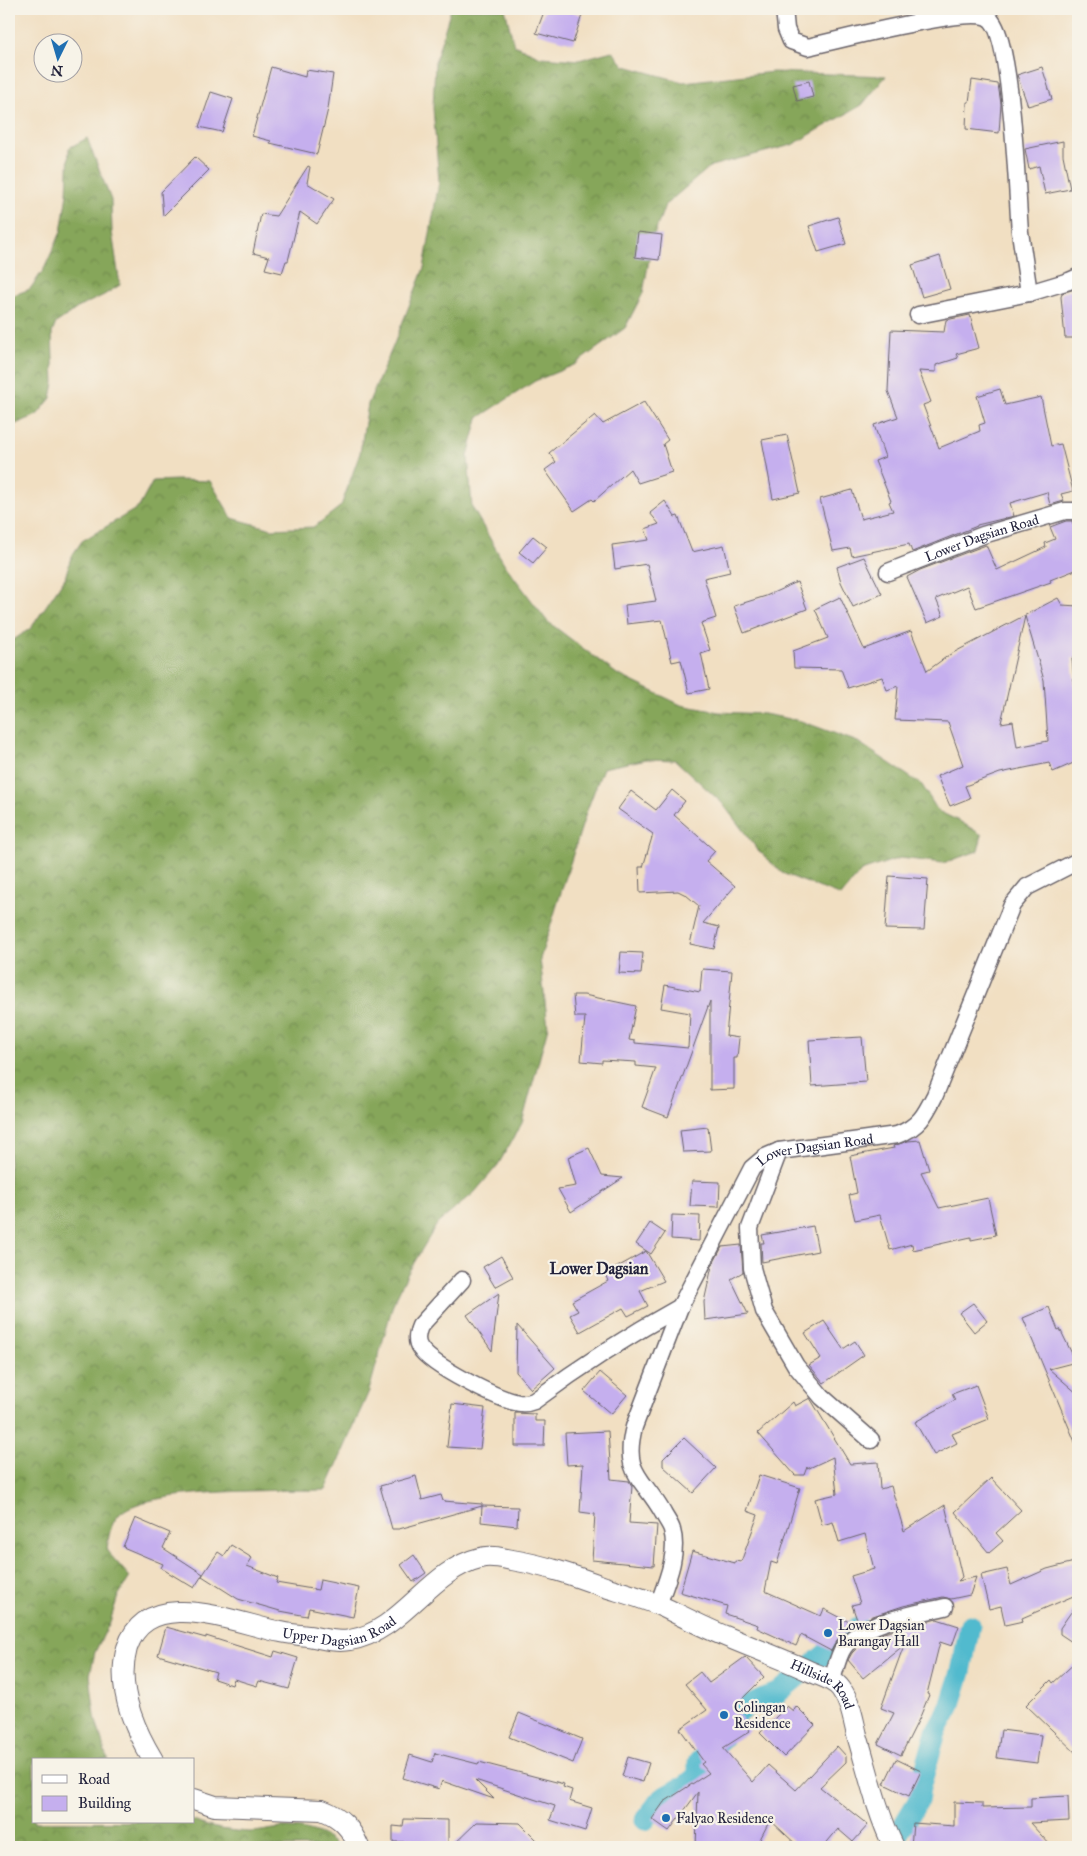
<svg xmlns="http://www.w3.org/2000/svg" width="1087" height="1856" font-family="'IM FELL Great Primer',serif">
	<defs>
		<pattern id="forest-crowns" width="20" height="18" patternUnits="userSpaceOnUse" patternTransform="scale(1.25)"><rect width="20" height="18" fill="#86a65a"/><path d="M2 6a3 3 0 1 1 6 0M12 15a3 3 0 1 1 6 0" fill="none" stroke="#6d874c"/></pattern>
	</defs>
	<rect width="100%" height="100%" fill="#f7f3e8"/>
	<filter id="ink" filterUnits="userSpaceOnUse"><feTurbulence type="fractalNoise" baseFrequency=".02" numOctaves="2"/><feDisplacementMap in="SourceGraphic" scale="10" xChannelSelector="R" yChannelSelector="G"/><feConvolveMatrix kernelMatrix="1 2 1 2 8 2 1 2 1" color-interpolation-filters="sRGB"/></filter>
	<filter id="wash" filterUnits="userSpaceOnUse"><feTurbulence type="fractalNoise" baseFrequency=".0096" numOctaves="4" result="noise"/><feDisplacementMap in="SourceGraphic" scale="20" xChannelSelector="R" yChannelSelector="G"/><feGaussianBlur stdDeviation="1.12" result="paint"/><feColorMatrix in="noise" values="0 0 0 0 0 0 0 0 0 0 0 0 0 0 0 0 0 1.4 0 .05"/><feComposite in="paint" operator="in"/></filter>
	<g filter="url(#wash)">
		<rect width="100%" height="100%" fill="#f1dfc2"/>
		<!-- forest -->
		<path fill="url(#forest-crowns)" stroke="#54644a" d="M451,9h54l9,36 27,12 38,3 33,-9 13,15 58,16 90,-10 113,4 -24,29 -70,40 -81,21 -46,39 -12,33 -10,55 -18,35 -51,37 -39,16 -57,37 -10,38 4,51 33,58 42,56 70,53 64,31 38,7 45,2 37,7 57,21 64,43 16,26 23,11 21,13 -4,16 -35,12 -43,-5 -39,13 -20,25 -59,-23 -25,-24 -35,-46 -47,-43 -28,-1 -44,9 -17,45 -46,146 8,68 -26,96 -24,42 -24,28 -37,31 -29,49 -15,31 -24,87 -43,99c-38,1 -184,-3 -207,25 -9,9 -11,23 -12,36l23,26 -12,19 -8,26 -15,30 -5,23 5,41 11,40 3,4h-75v62l160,-1c17,8 38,10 56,11 10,0 21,-3 31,-4 18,-1 44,4 56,19h-328v-1204l22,-15 34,-50 6,-21 11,-16 57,-34 14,-26 25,-1 32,1 22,37 40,11 42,-2 27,-21 19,-53 8,-49 26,-60 30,-76 15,-86 -6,-74 2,-46z
			M87,138l24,62 1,32 8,53 -16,10 -25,12 -23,16 -4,10 2,50 -3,15 -14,17 -28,12v-130l21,-8 14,-20 17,-37 6,-38 2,-46z"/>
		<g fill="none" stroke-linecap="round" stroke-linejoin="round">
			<!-- canal -->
			<path stroke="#51bace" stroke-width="21" d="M645,1820l17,-22 24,-13 12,-10v-13l24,-23 -1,-11c18,-18 32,-28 57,-35l80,-66
				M890,1847l28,-46 2,-13 16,-56 14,-25 11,-35 9,-47"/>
		</g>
		<g id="blocks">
			<!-- building -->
			<path fill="#c5afee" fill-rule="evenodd" d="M545,9h18l19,6 -9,28 -37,-10z
				M271,67l34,10 1,-7 27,4 -5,35 -11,45 -47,-11 1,-2 -19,-5z
				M1042,67l10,32 -24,7 -11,-31z
				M972,80l26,4 3,20 -2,29 -33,-4 1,-27h2z
				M809,81l4,16 -16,4 -4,-16z
				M211,92l22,7 -11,33 -23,-5z
				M1063,141v14l7,34 -25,5 -6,-28 -10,3 -4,-20z
				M195,157l14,13 -46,46 -2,-24z
				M308,166l2,1 -3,16 27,16 -17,25 -17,-12 -12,49h-2l-4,12 -17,-4 4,-12 -16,-4 8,-39 15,2z
				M838,217l8,27 -28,8 -9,-26z
				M638,232l24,3 -3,25 -24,-3z
				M940,256l10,33 -28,8 -10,-32z
				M1078,288v50h-13l-4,-41 1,-4z
				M970,315l9,33 -23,6 2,4 -22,7v7l-17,-1 12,31 -8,3 16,43 41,-17 -1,-6 6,-2 -8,-27 23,-7 5,16 36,-8 10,49 10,-2 12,47 -12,3 3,7 -14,4 -3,-13 -37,11 4,13 -37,9v1l-65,26 -3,-8 -57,12 -2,-8 -17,3 -13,-52 32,-9 9,29 32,-8 -4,-9 2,-1 -16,-40 10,-4 -11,-32 24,-8 -10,-26 3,-61 53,2 2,-12z
				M644,402l24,38 -5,4 9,28 -34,11 -8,-14 -36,32 -2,-2 -18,12 -29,-41 11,-8 -7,-9 46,-38 8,9z
				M787,435l13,58 -27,6 -11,-59z
				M665,501l10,16 3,-1 14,36 32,-7 6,27 -26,6 12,40 -15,5 9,27 -9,3 8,36 -20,4 -8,-33 -9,2 -10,-42 -35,4 -2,-19 31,-4 -9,-37 -32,5 -3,-24 37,-5 -4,-11 14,-5 -9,-11z
				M1066,521h6l6,16v32l-28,11 1,2 -75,26 -9,-22 -31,13 7,17 -16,7 -20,-46 13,-7 66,-25 11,25 49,-23 -1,-4 10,-4 -5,-12z
				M533,536l14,11 -14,16 -14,-11z
				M864,557l18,37 -29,13 -12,-25 -4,-15z
				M797,582l10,27 -63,24 -10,-27 32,-10z
				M840,597l24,52 47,-18 16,40 22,-16 109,-57 4,7 16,1v53l-6,-1 6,67v36l-25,11 -4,-9 -49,10 -35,13 5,12 -20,8 -13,-30 26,-11 -15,-43 -53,-2 3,-34 -11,4 -5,-13 -34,11 -7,-19 -47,-1 -1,-17 35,-13 -13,-29zM1025,616l19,64 4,61 -31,6 -4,-26 -12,2z
				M672,790l13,11 -11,14 41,36 -9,10 29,25 -32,37 16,4 -5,22 -24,-5 9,-38 -13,-11 -8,-4 -38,2 -1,-26h4l10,-33 -35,-25 13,-18 25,19z
				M889,876l39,3 -4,51 -39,-1z
				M621,952l22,1 -2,21 -22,-1z
				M702,969l30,2 -6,65 13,2 -2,20h-3v31l-24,1v-89l-42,116 -26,-10 14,-39 -20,-2v-4l-34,-2v3l-21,-2 4,-44h-10l-2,-22h11l52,11 -7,34 6,1v2l53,5 2,-35 -29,-5 4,-23 35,7z
				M862,1037l4,45 -54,4 -3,-46z
				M708,1127l3,24 -28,1 -3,-22z
				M920,1140l9,30 -8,2 18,36 49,-10 8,37 -25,5v-3l-58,13 -1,-6 -22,6 -10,-35 -25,5 -6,-25 8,-2 -7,-37 44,-8 -1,-2 15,-5z
				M589,1148l13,28 21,2 -52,34 -13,-23 18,-3 -8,-29z
				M692,1181l28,1 -1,25 -29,-1z
				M672,1215l28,1 -1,25 -28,-2z
				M650,1223l15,10 -14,21 -15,-10z
				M813,1226l5,25 -56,11 -1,-19h3l-2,-8z
				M741,1245l2,27 -12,7 17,35 -43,6 -1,-18 8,-36 10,-19z
				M646,1251l18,30 -24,10 8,15 -20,10 -5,-8 -43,24 -10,-17 8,-4 -6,-10 36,-20 -3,-7z
				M501,1256l12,21 -18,10 -12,-20z
				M499,1293l-7,58 -25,-36z
				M973,1303l14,18 -13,11 -15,-19z
				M1049,1307l9,23 2,-1 16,33 -27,7 29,25v55l-55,-131z
				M824,1321l19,28 12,-8 9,14 -40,28 -15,-18 12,-7 -16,-25z
				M517,1325l38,43 -24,21 -15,-17z
				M600,1372l27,23 -16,19 -27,-23z
				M976,1385l13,34 -37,15 5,9 -23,12 -19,-33 40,-22 -3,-6z
				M810,1398l40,66 28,-2 2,27 11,-3 13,45 41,-26 17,72 -4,4 18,-4 -6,18 -19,4 -8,-2 -40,9 -30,10 -15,7 -6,-18 8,-2 -9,-27 23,-7 -9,-35 -26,8 -6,-20 -11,3 -7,-26 22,-5 -4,-37 -26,12v-2l-3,8h-9l-37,-42 35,-31 2,4z
				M452,1404l33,4 -5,41 -33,-2z
				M515,1413l20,1v7h10l-1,25h-29z
				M608,1431l3,48 18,2 3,5 -3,37 28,2 -3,41 -62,-6 3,-46 -15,-2 3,-48 -16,1 -2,-32z
				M684,1438l32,30 -23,25 -30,-27v-7z
				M759,1475l41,13 -23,76 -6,-2 -6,29 56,25 3,-7 31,16 -18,15 -6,11 -30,-16 -5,11 -39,-18 1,-3 -33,-11 2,-8 -47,-14 12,-41 43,12v-2l6,1 17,-47 -11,-4z
				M416,1476l6,24 19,-5 2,6 39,3v2l36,1 -1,19 -36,-4 1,-16 -83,23h-7l-12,-43z
				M991,1478l30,32 -25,23 7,8 -14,12 -34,-41z
				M135,1518l35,15 -7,15 40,26 -9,14 -33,-20 2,-4 -40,-17z
				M231,1545l21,13 -5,8 31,12 -2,5 42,7 2,-10 39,8 -6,29 -44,-9 -2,8 -27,-5 -42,-12 -36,-23 16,-24 6,4z
				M414,1555l12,18 -13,9 -12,-17z
				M1078,1561v33l-56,24 1,3 -18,4 -4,-19 -12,3 -8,-34 26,-6 4,16 36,-16z
				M1078,1602v44l-18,-12v-6z
				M937,1619l22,7 -7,20 -12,-4 -13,52 2,1 -9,22 -19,38 -23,-11 16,-31 -13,-5 23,-63 -41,33 -15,-18 4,-7 7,-7 21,-12z
				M166,1627l40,11v-2l67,21 2,-6 23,7 -9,31 -30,-8 -2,5 -23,-7 -2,6 -18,-6 2,-7 -58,-17z
				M745,1657l19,20 -30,30 16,24 -27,17 30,34 15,-17 28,25 41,-44 9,10v6l-26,25 48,38 -15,17 -15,-13 -15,18h-24l-29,-27 -14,27h-60l2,-55 -29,39 -17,-12 12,-17 45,-29 -8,-9 3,-2 -24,-33 27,-19 -22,-26 15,-12 9,11z
				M1078,1660v95l-52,-50 25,-25 2,3z
				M787,1706l6,5 3,-5 19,19 -31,32 -24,-24z
				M519,1713l63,26 -9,24 -64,-26z
				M1001,1730l40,5 -4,28 -40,-5z
				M435,1753l43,11 1,-2 85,22 -1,3 9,3 -3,11 23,7 -7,23 -35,-11 5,-14 -80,-26 19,19 -52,-18 -3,8 -36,-11 7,-23 22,7z
				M628,1757l21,6 -6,19 -21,-6z
				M896,1759l25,12 -12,25 -25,-12z
				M1068,1796l1,25 -39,2 22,24h-141l2,-24 41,3v-24l28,1v5l49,-1v-9z
				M404,1819l44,1v27h-44v-5h-11v-16l10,1z
				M477,1822l43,1 24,24h-93z"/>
		</g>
	</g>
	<g filter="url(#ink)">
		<use href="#blocks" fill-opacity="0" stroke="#6a646a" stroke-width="1"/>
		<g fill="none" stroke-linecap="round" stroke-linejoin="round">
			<!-- minor casing -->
			<g stroke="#6a646a" stroke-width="19">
				<g id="minor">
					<path d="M784,9l2,20 5,12 17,6c30,-7 156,-40 179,-30 26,12 30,183 33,215 3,20 6,40 9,61"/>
					<path d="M918,315l111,-22 40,-12 9,-4"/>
					<path id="s1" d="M888,572l95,-37 82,-24h13"/>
					<path d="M779,1151l-29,77 2,40 12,43 32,55 26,31 49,43"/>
					<path d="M462,1280l-42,46c-3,7 -5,15 0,22 12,18 77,51 99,55 6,1 10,0 15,-2 47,-35 95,-66 146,-94"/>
					<path id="s2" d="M658,1605c8,-22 21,-51 14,-75 -1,-5 -6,-11 -9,-17 -20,-36 -41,-39 -29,-86l46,-120 72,-139 13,-11 14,-6 118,-16c22,-8 28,-20 38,-40l77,-190 15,-18 51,-26"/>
					<path d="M832,1680c3,-9 6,-25 12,-33 19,-25 71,-33 101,-40"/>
				</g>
			</g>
			<!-- tertiary casing -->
			<g stroke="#6a646a" stroke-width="22">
				<g id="tertiary">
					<path id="s3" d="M153,1760c-20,-33 -37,-74 -26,-112 21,-65 110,-24 154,-16 9,2 18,3 27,4 14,2 27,7 42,4 52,-8 79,-70 130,-82 10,-3 22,0 32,2 32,5 63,16 93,27 19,6 38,11 56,19 21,10 42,21 64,30 28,12 56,22 84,35 11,5 25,8 32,18 10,14 12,30 16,46 11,37 20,78 37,112"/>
					<path d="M194,1799l21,7 107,4c19,7 29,18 37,37"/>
				</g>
			</g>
			<!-- minor -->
			<use href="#minor" stroke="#fff" stroke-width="16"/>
			<!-- tertiary -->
			<use href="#tertiary" stroke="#fff" stroke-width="20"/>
		</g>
	</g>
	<!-- markers -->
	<g fill="#1f6fb2" stroke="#f7f3e8" stroke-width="2">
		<circle cx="828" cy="1633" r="5"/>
		<circle cx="724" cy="1715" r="5"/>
		<circle cx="666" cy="1818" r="5"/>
	</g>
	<g text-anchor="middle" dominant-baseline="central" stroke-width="4.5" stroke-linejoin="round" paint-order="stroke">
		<!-- street labels -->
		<g font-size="14" fill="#22223b" stroke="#f7f3e8">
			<text stroke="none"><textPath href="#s1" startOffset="100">Lower Dagsian Road</textPath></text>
			<text stroke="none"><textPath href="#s2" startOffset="545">Lower Dagsian Road</textPath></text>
			<text stroke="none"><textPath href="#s3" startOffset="351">Upper Dagsian Road</textPath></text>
			<text stroke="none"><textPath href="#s3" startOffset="886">Hillside Road</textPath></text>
		</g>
		<!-- poi labels -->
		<g font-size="14" fill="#22223b" stroke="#f7f3e8" text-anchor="start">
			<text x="838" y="1625">Lower Dagsian<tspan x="838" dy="16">Barangay Hall</tspan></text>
			<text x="734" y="1707">Colingan<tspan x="734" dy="16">Residence</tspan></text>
			<text x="676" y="1818">Falyao Residence</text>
		</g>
		<!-- quarter labels -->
		<g font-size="16" font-weight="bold" fill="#22223b" stroke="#f7f3e8">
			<text x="599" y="1268">Lower Dagsian</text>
		</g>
	</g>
	<!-- margin -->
	<rect width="1087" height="1856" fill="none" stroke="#f7f3e8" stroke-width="30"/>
	<!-- legend -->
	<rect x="32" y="1758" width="162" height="65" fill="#f7f3e8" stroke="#a29fa3"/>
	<rect x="42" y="1775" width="25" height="8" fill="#ffffff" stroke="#a29fa3"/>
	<text x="78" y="1784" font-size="15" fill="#22223b">Road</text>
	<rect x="42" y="1796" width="25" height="15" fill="#c5afee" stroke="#a29fa3"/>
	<text x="78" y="1808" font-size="15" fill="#22223b">Building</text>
	<!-- north arrow -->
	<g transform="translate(58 58) rotate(185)"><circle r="24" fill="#f7f3e8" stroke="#a29fa3"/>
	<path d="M0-4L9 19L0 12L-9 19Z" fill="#1f6fb2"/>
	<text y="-8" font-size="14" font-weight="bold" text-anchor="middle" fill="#22223b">N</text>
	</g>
</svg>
